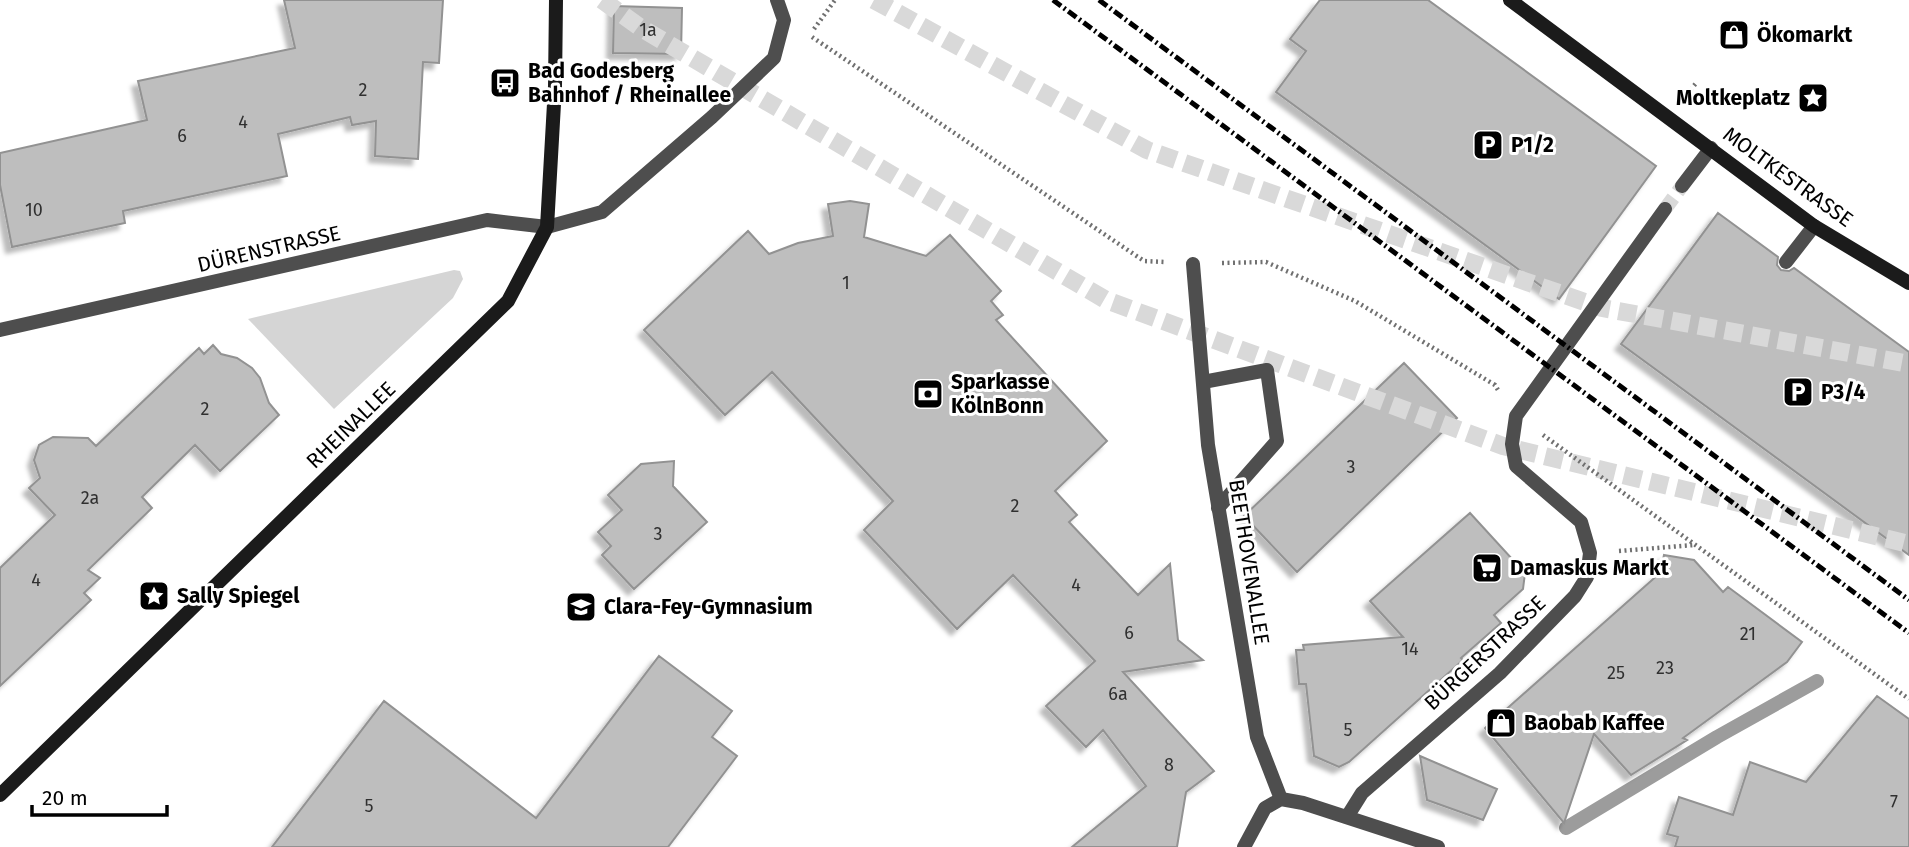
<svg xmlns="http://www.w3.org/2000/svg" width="1909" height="847" font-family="'Fira Sans',sans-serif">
	<defs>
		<filter id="shadow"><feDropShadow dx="-6" dy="6" stdDeviation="2" flood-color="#0004"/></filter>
	</defs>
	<rect width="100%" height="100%" fill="#fff"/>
	<!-- green -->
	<path fill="#d5d5d5" d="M454,270l6,1 3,8 -10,19 -119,111 -86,-90z"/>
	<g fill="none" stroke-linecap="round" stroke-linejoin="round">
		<!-- stream -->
		<path stroke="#9c9c9c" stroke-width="14" d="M1566,828l151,-91 100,-56"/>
	</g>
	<!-- building -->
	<path fill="#bebebe" stroke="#929292" stroke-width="2" filter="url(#shadow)" d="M284,0h159l-4,63 -16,-1 -5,97 -43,-3 1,-35 -24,4 -2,-8 -72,17 9,42 -164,35 2,12 -113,24 -12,-62v-32l147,-33 -9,-39 157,-33z
		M1320,0h108l228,166 -97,133 -283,-207 30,-41 -16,-12z
		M614,6l68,2 -1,46 -68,-1z
		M850,201l19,3 -5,33 62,19 24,-21 51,56 -10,10 12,14 -7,5 111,121 -52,50 22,24 -8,7 69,73 32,-31 8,76 25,20 -80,12 91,99 -28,21 -9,55h-105l74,-61 -43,-56 -17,17 -40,-41 49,-45 -82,-86 -56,54 -93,-99 29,-29 -121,-129 -47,43 -81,-85 104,-99 21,23 29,-11 35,-7 -5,-32z
		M1718,213l60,44 -1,8 4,5 8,1 5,-3 115,84v203l-288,-211z
		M213,345l8,9 16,4 15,10 8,10 9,25 10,12 -59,56 -25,-26 -53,52 10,11 -64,62 12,8 -16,15 7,7 -91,86v-118l55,-53 -26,-27 11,-10 -6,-18 5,-15 14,-8 35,1 8,8 103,-98 5,6z
		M1404,363l53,55 -160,154 -53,-56z
		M674,461l-1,25 34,36 -73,67 -32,-34 9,-9 -13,-14 24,-22 -14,-15 33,-31z
		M1470,513l55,60 -2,16 -29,26 7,8 -40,35 2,2 -114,102 -10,5 -25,-11 -8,-72h-7l-3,-34h8l-1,-5 100,-8 -33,-36z
		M1664,555l30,5 29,32 5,-5 74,55 -15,20 -104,76 4,2 -56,35 -37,-41 -30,89 -79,-95 175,-155z
		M659,656l73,55 -20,26 25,19 -69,91h-396l112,-146 152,117z
		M1877,696l32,23v128h-234l3,-10 -11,-3 12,-37 54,18 17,-53 56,20z
		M1420,756l77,33 -14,31 -56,-20z"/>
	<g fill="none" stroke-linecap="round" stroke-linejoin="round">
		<!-- street-tunnel -->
		<path stroke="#d9d9d9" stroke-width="14" stroke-dasharray="14 7" stroke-linecap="butt" d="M1665,209l17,-23"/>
		<!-- primary-tunnel -->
		<path stroke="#d9d9d9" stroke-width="18" stroke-dasharray="18 9" stroke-linecap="butt" d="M602,0l39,28 465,272 397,146 406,98
			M874,0l273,150 455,158 307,56"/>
		<!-- path -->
		<path stroke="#707070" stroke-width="4.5" stroke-dasharray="2 3.5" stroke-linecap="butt" d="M814,29l21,-29
			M812,37l332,224 21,1
			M1687,94l10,-12
			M1222,263l44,-1 89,39 140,84 3,5
			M1543,435l366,264
			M1619,551l75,-6"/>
		<!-- lane -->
		<path stroke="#4e4e4e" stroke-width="14" d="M547,227l55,-15 110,-95 62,-59 10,-38 -7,-20
			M1786,262l28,-36
			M1203,382l64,-12 10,71 -59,67"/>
		<!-- street -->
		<path stroke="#4e4e4e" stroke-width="14" d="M1682,186l29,-38
			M1193,264l15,181 49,292 24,62
			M0,330l487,-110 60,7
			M1281,799l22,4 135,44
			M1347,817l15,-24 138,-120 75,-77 12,-19 3,-24 -9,-31 -65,-56 -4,-22 4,-28 149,-207
			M1244,847l21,-39 16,-9"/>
		<!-- secondary -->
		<path stroke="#1b1b1b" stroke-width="14" d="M1510,0l304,226 95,57
			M0,795l508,-494 39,-74 8,-141 1,-86"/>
		<!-- rail -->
		<path stroke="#000" stroke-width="5" stroke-dasharray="10 3.5 2 3.5" stroke-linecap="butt" d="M1053,0l856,633
			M1099,0l810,600"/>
	</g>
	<!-- icons -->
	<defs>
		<g id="shop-square" transform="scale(1.575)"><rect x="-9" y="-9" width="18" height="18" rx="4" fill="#000" stroke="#fff"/><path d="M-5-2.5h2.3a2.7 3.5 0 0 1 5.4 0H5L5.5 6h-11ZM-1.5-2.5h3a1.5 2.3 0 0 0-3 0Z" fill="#fff"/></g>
		<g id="bus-square" transform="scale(1.575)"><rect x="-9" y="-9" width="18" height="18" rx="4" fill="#000" stroke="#fff"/><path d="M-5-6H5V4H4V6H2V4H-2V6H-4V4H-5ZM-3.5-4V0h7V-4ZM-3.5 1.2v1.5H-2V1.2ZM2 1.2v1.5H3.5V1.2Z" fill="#fff"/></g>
		<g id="sight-square" transform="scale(1.575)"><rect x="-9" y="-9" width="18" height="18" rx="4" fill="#000" stroke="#fff"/><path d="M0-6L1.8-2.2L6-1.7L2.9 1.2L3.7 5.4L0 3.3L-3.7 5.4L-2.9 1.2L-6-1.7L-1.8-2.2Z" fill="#fff"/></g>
		<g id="parking-square" transform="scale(1.575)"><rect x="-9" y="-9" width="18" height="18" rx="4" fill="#000" stroke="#fff"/><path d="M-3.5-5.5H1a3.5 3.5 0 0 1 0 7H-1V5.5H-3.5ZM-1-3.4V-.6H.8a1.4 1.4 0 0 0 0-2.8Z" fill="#fff"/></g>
		<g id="bank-square" transform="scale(1.575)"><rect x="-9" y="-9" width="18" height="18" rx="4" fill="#000" stroke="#fff"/><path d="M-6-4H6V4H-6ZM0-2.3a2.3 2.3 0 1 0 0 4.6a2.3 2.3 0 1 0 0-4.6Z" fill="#fff"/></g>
		<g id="supermarket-square" transform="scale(1.575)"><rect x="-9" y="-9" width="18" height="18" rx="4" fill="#000" stroke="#fff"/><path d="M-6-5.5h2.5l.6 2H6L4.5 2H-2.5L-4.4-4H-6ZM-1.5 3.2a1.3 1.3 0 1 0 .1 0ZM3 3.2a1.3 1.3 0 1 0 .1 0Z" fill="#fff"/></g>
		<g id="school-square" transform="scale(1.575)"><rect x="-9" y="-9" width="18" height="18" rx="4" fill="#000" stroke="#fff"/><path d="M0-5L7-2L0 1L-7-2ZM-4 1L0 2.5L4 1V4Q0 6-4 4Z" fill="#fff"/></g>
	</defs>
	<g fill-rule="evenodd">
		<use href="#shop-square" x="1734" y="35"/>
		<use href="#bus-square" x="505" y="83"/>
		<use href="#sight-square" x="1813" y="98"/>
		<use href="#parking-square" x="1488" y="145"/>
		<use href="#parking-square" x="1798" y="392"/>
		<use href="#bank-square" x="928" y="394"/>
		<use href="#supermarket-square" x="1487" y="568"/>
		<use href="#sight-square" x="154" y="596"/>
		<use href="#school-square" x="581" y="607"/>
		<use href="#shop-square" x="1501" y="723"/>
	</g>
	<g text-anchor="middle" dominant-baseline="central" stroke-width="6" stroke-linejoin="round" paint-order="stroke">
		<!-- number labels -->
		<g font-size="18" fill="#303030">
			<text x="648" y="30">1a</text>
			<text x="363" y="90">2</text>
			<text x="243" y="122">4</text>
			<text x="182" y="136">6</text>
			<text x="34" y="210">10</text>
			<text x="846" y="283">1</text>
			<text x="205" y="409">2</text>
			<text x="1351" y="467">3</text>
			<text x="90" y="498">2a</text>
			<text x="1015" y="506">2</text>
			<text x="658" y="534">3</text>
			<text x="36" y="580">4</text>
			<text x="1076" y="585">4</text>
			<text x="1129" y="633">6</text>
			<text x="1748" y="634">21</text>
			<text x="1410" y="649">14</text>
			<text x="1665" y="668">23</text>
			<text x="1616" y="673">25</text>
			<text x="1118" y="694">6a</text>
			<text x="1348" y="730">5</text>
			<text x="1169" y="765">8</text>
			<text x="1894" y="802">7</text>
			<text x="369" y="806">5</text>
		</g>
		<!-- poi labels -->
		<g font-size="21" font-weight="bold" fill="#000" stroke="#fff" text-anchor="start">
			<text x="1757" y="35">Ökomarkt</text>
			<text x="528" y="71">Bad Godesberg<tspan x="528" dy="24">Bahnhof / Rheinallee</tspan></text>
			<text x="1790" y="98" text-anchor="end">Moltkeplatz</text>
			<text x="1511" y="145">P1/2</text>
			<text x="951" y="382">Sparkasse<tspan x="951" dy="24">KölnBonn</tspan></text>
			<text x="1821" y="392">P3/4</text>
			<text x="1510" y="568">Damaskus Markt</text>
			<text x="177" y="596">Sally Spiegel</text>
			<text x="604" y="607">Clara-Fey-Gymnasium</text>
			<text x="1524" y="723">Baobab Kaffee</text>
		</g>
		<!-- street labels -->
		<g font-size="21" fill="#000" stroke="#fff">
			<text transform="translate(1788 177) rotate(36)">MOLTKESTRASSE</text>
			<text transform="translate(269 249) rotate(-13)">DÜRENSTRASSE</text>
			<text transform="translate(351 425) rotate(-44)">RHEINALLEE</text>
			<text transform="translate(1249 562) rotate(81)">BEETHOVENALLEE</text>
			<text transform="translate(1485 653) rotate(-43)">BÜRGERSTRASSE</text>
		</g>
	</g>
	<!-- scale -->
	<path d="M32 805v10h135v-10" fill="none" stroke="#000000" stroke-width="3.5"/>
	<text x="42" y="805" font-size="21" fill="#000000" stroke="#ffffff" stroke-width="5" paint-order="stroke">20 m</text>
</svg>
